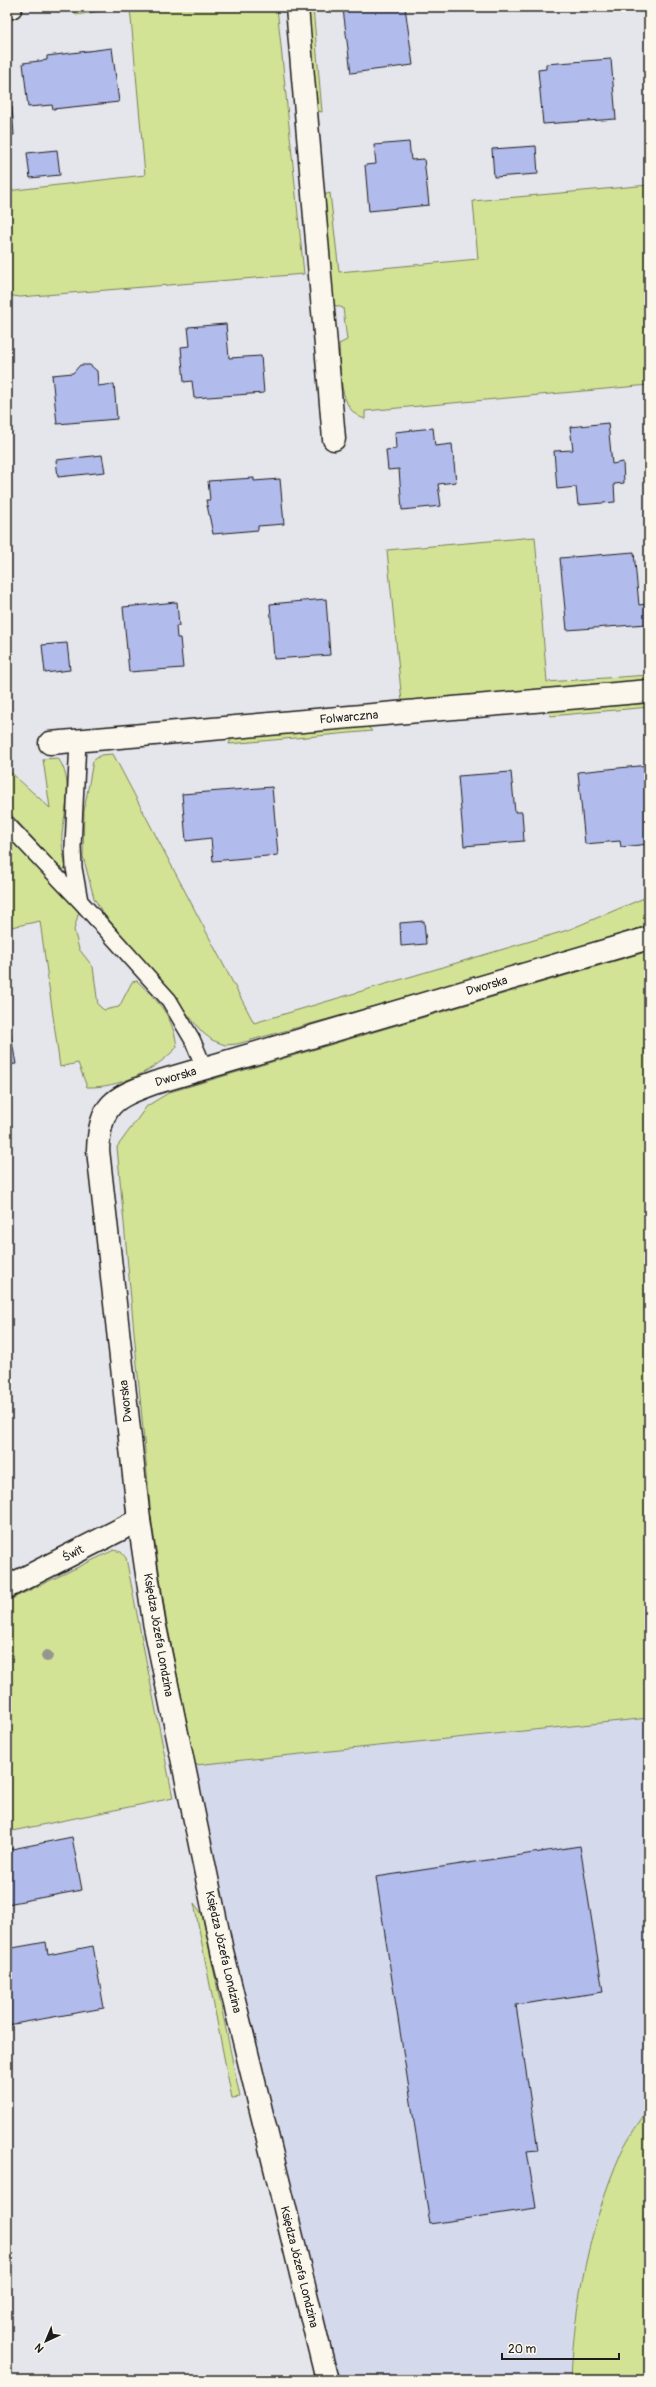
<svg xmlns="http://www.w3.org/2000/svg" width="656" height="2387" font-family="Pangolin,sans-serif">
	<rect width="100%" height="100%" fill="#e5e5ec"/>
	<filter id="ink" filterUnits="userSpaceOnUse"><feTurbulence type="fractalNoise" baseFrequency=".025" numOctaves="2"/><feDisplacementMap in="SourceGraphic" scale="8" xChannelSelector="R" yChannelSelector="G"/><feConvolveMatrix kernelMatrix="1 2 1 2 8 2 1 2 1" color-interpolation-filters="sRGB"/></filter>
	<g filter="url(#ink)">
		<!-- built -->
		<path fill="#d5d9ec" d="M649,1718v389l-28,45 -48,182 -2,46h-233l-107,-431 -36,-184z"/>
		<!-- green -->
		<path fill="#d3e396" stroke="#788059" d="M84,7h40l-48,8 -1,-7z
			M130,7h147l27,267 -284,23 -13,-2v-104l138,-16z
			M305,7h8l9,105 -9,-2z
			M649,185v200l-284,26v8c-28,-8 -24,-51 -26,-75l8,-4 -4,-32 -9,-3 -13,-109 9,-3 9,79 139,-13 -5,-58z
			M535,537l12,145 102,-7v6l-247,21 -15,-152z
			M649,703v4l-99,9 -1,-5z
			M366,725l6,6 -143,13 2,-5z
			M113,754l141,269 314,-93 81,-34v29l-165,51 -247,68 -12,1 -13,-5 -10,-8 -48,-60 -51,-59 -9,-15 -11,-42 1,-45 9,-50 8,-6z
			M58,758c16,24 7,50 4,76 -1,10 2,23 4,34l-4,2 -55,-60v-41l43,39 -7,-49z
			M7,835l72,76 -5,19 5,19 14,18 5,38 6,5 15,-3 13,-25 5,-1c22,21 36,35 40,66 -22,24 -58,41 -90,40l-9,-24 -18,4 -20,-146 -33,7z
			M649,951v767l-454,47 -29,-147 -15,-102 -34,-369 30,-41 23,-14z
			M114,1550l7,2 5,6 47,240 -166,34v-231z
			M194,1903l8,11 38,183 -8,1z
			M649,2107v273h-78c3,-77 19,-156 50,-227 7,-16 19,-31 28,-46z"/>
		<!-- building -->
		<path fill="#b1bced" stroke="#1c1c1c" d="M354,7h28v2l23,-2 8,58 -62,8 -8,-64z
			M112,48l7,54 -66,7 -1,-4 -24,2 -5,-44 24,-3v-4z
			M611,59l5,60 -73,5 -5,-54 8,-1v-5z
			M12,107l2,28 -7,1v-28z
			M409,142l2,18 13,-1 5,46 -60,6 -4,-46 11,-1 -2,-19z
			M536,146l2,28 -44,3 -2,-28z
			M57,150l3,25 -30,3 -3,-25z
			M226,324l3,34 32,-2 3,37 -70,5 -2,-17 -8,1 -3,-35 9,-1 -2,-19z
			M80,365h10l7,6 1,15 16,-2 3,35 -60,5 -5,-49 21,-2z
			M608,423l4,41 11,-2 1,21 -10,1 1,18 -37,3 -2,-18 -19,2 -3,-38 19,-1 -3,-23z
			M433,428l2,18 17,-2 4,38 -18,2 3,22 -39,4 -3,-41 -11,1 -2,-20 10,-1 -1,-17z
			M102,455l3,17 -47,5 -2,-17z
			M254,478v3l26,-2 4,45 -26,2v4l-45,4 -7,-34h4l-2,-19z
			M634,552l5,53 7,-1 1,20 -80,6 -7,-72z
			M326,599l4,56 -56,4 -4,-55z
			M177,602l2,24h-3l1,12h3l3,30 -54,4 -6,-65z
			M67,643l3,27 -25,3 -3,-28z
			M649,765v79l-28,3 -1,-6 -35,3 -7,-72z
			M511,772l4,40h7l2,29 -60,5 -6,-70z
			M272,787l6,68 -65,6 -2,-23 -25,3 -4,-47z
			M424,921l2,23 -25,2 -1,-23z
			M7,1013l9,51 -9,1z
			M72,1837l10,53 -75,14v-54z
			M580,1846l23,146 -87,13 22,145 -11,1 9,57 -106,16 -54,-347z
			M46,1942l2,13 45,-9 11,62 -96,17 -1,-76z"/>
		<g fill="none" stroke-linecap="round" stroke-linejoin="round">
			<!-- service casing -->
			<g stroke="#1c1c1c" stroke-width="18">
				<path id="service" d="M78,741l-5,106 1,21 6,33
					M7,824l73,77 89,99 23,39 12,28"/>
			</g>
			<!-- minor casing -->
			<g stroke="#1c1c1c" stroke-width="25">
				<g id="minor">
					<path d="M297,7l37,432"/>
					<path d="M7,8l4,-1"/>
					<path id="s1" d="M50,743l599,-52"/>
					<path id="s2" d="M7,1587l132,-67"/>
					<path id="s3" d="M327,2380l-105,-429 -68,-329 -15,-102 -41,-370c2,-46 15,-52 56,-67l495,-145"/>
				</g>
			</g>
			<!-- service -->
			<use href="#service" stroke="#fbf7ec" stroke-width="15"/>
			<!-- minor -->
			<use href="#minor" stroke="#fbf7ec" stroke-width="22"/>
		</g>
		<!-- trees -->
		<circle fill="#95978e" cx="47" cy="1656" r="6"/>
	</g>
	<g text-anchor="middle" dominant-baseline="central" stroke-width="3" stroke-linejoin="round" paint-order="stroke">
		<!-- street labels -->
		<g font-size="12" fill="#1c1c1c" stroke="#fbf7ec">
			<text stroke="none"><textPath href="#s1" startOffset="300">Folwarczna</textPath></text>
			<text stroke="none"><textPath href="#s3" startOffset="1696">Dworska</textPath></text>
			<text stroke="none"><textPath href="#s3" startOffset="1372">Dworska</textPath></text>
			<text transform="translate(126 1401) rotate(-96)">Dworska</text>
			<text stroke="none"><textPath href="#s2" startOffset="74">Świt</textPath></text>
			<text transform="translate(158 1635) rotate(80)">Księdza Józefa Londzina</text>
			<text transform="translate(223 1952) rotate(77)">Księdza Józefa Londzina</text>
			<text transform="translate(299 2267) rotate(76)">Księdza Józefa Londzina</text>
		</g>
	</g>
	<!-- margin -->
	<rect width="656" height="2387" fill="none" stroke="#fbf7ec" stroke-width="24"/>
	<rect x="12" y="12" width="632" height="2363" fill="none" stroke="#1c1c1c" stroke-width="1.5" filter="url(#ink)"/>
	<!-- north arrow -->
	<g transform="translate(46 2341) rotate(224)" stroke="#fbf7ec" stroke-width="3" paint-order="stroke">
	<path d="M0-3L7 15L0 10L-7 15Z" fill="#1c1c1c"/>
	<text y="-6" font-size="11" font-weight="bold" text-anchor="middle" fill="#1c1c1c">N</text>
	</g>
	<!-- scale -->
	<path d="M502 2353v6h117v-6" fill="none" stroke="#1c1c1c" stroke-width="2"/>
	<text x="508" y="2353" font-size="12" fill="#1c1c1c" stroke="#fbf7ec" stroke-width="3" paint-order="stroke">20 m</text>
</svg>
